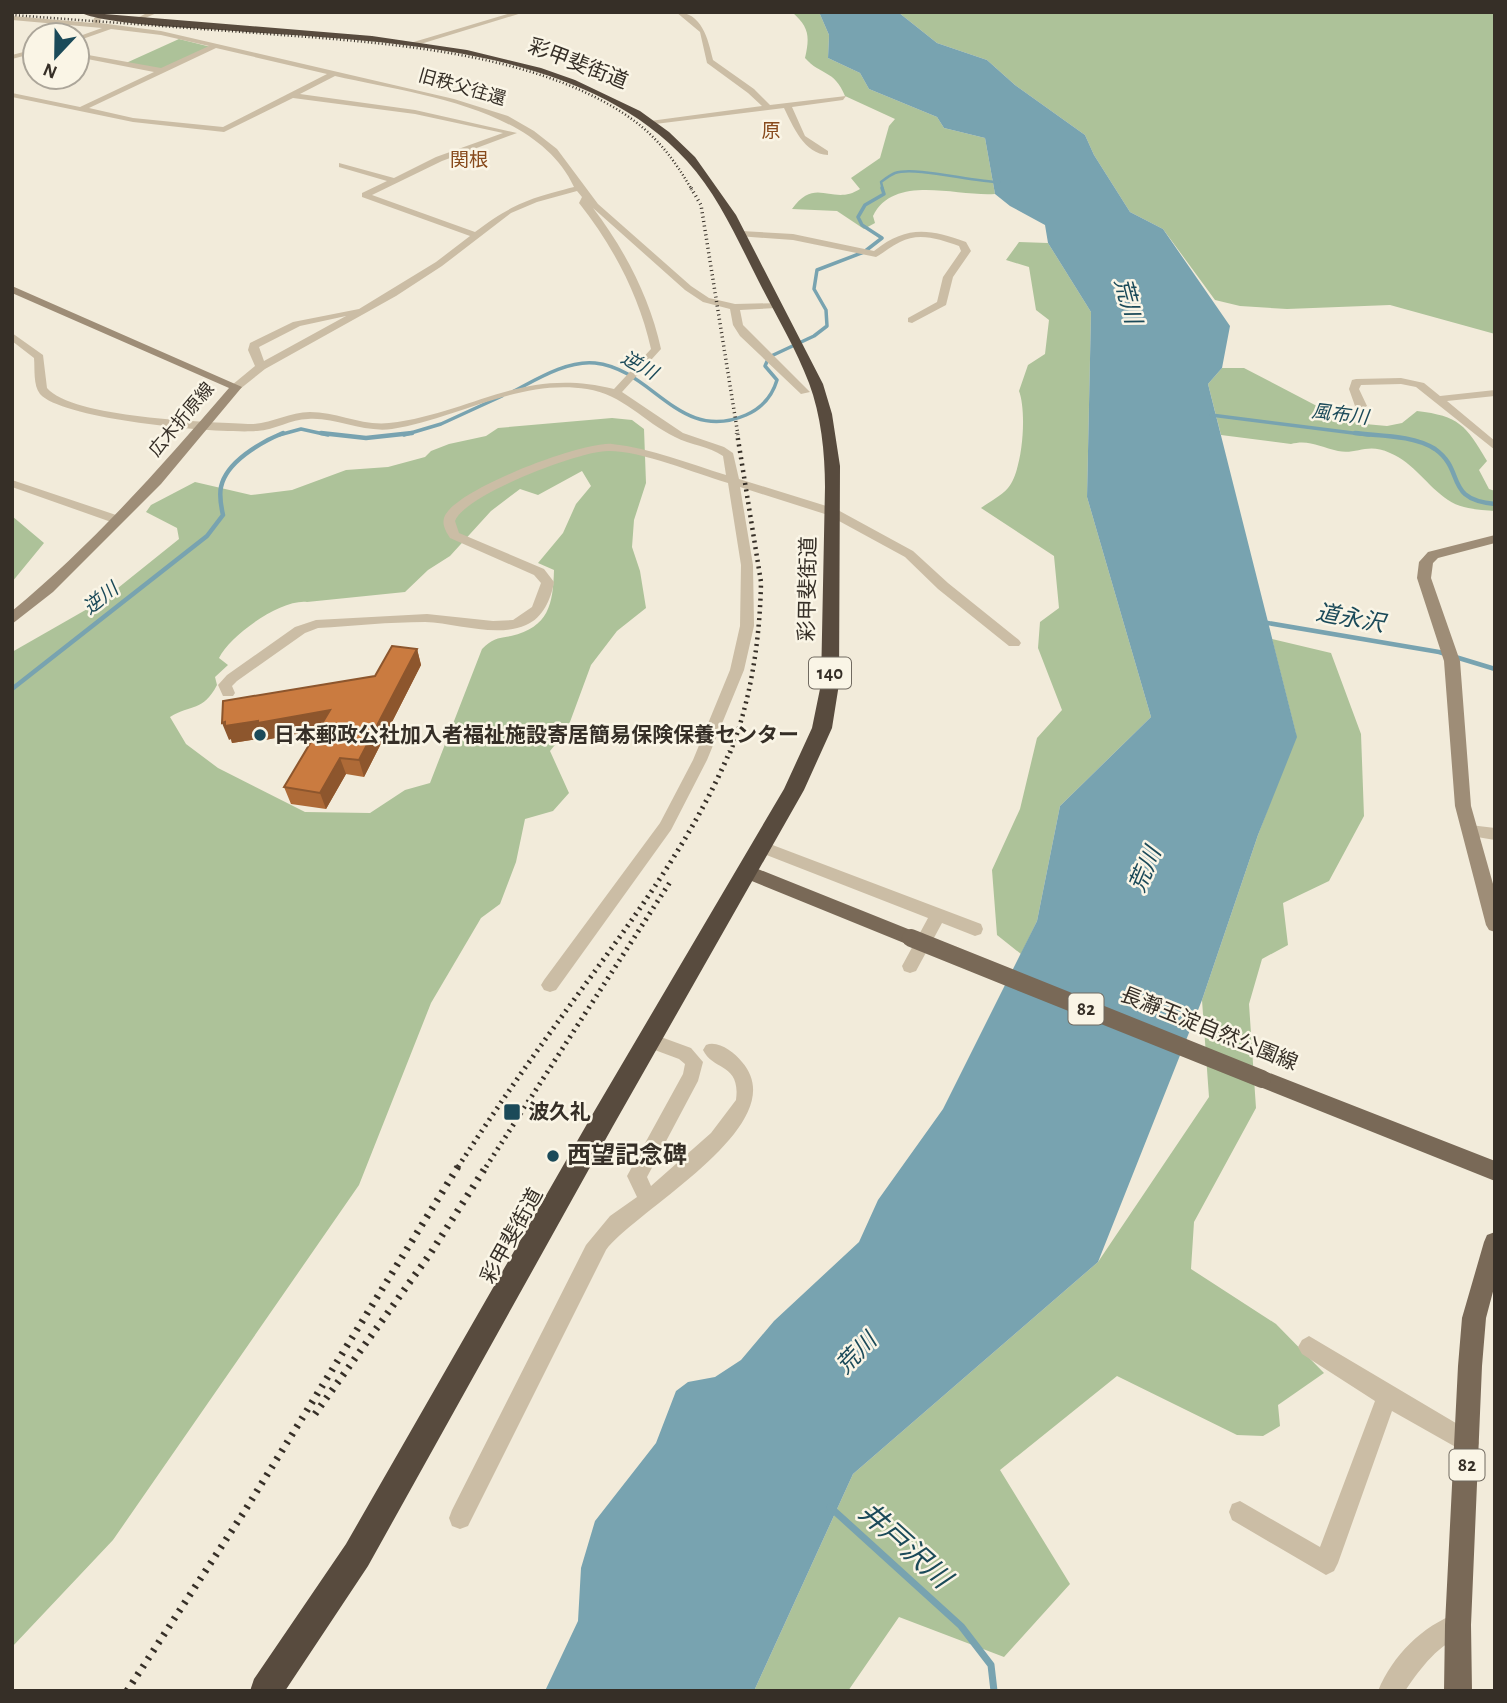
<svg xmlns="http://www.w3.org/2000/svg" width="1507" height="1703" font-family="'Alegreya Sans','Noto Sans JP',sans-serif">
	<rect width="100%" height="100%" fill="#f2ebda"/>
	<!-- green -->
	<path fill="#adc299" fill-rule="evenodd" d="M792,12h27l10,23 -1,23 32,15 9,16 68,28 7,11 41,10 10,56c-37,3 -101,-21 -122,22l2,7 -11,6 -27,-18 -45,-2c24,-34 40,-2 68,-20l-9,-11 29,-20 9,-32 6,-7 -50,-23c-11,-27 -24,-20 -40,-38 5,-22 4,-31 -13,-46z
		M898,12h597v322l-105,-29 -103,4 -47,-3 -25,-6 -52,-71 -33,-17 -36,-57 -9,-20 -70,-50 -28,-25 -50,-17z
		M179,39l32,8 -48,23 -37,-7z
		M1019,242l29,1 43,69 -4,185 64,220 -91,89 -23,115 -16,33 -24,-19 -5,-65 28,-61 17,-71 25,-28 -24,-62 2,-26 19,-14 -5,-52 -73,-48c8,-6 20,-12 27,-20 15,-18 19,-76 11,-97l9,-26 17,-11 4,-34 -13,-10 -7,-43 -23,-7z
		M1222,368h22l92,48 29,8 22,2 15,-3 15,-12c42,5 49,14 70,50l-8,9 10,19 6,2v20c-15,-1 -34,-2 -47,-11 -21,-14 -34,-37 -58,-47 -23,-11 -33,2 -52,-2 -17,-4 -30,-12 -47,-7l-70,-9 -13,-51z
		M612,418l20,2 12,9 2,54 -12,37 -2,27 8,24 6,37 -29,23 -26,34 -24,65 -17,21 19,42 -16,18 -28,8 -9,43 -16,42 -19,14 -50,85 -72,182 -246,355 -101,107v-995l91,-52 76,-61 -2,-11 -31,-16 5,-7 44,-23 56,13 41,-5 54,-20 42,-3 37,-10 6,-6 18,-7 37,-8 12,-8zM582,471l9,15 -15,18 -13,29 -25,30 16,7c-1,34 -5,57 -43,66 -14,2 -19,3 -29,13l-52,134 -25,7 -35,23 -65,-1 -87,-44 -32,-24 -16,-27c21,-13 33,-5 47,-32l-2,-8 13,-12 -9,-7c11,-23 62,-59 88,-56l98,-10 23,-22 22,-14 41,-45 29,-22 18,6z
		M12,516l32,27 -32,39z
		M1272,639l59,14 30,81 3,82 -35,65 -46,22 5,42 -26,14 -13,45 7,104 -62,114 -3,47 85,55 48,49 -46,32 2,21 -17,10 -26,-1 -120,-59 -117,94 70,114 -66,73 -105,-40 -51,74h-94l99,-217 245,-212 111,-165 -7,-97 56,-165 38,-101z"/>
	<!-- water -->
	<path fill="#78a3b0" d="M819,12h79l39,31 50,17 28,25 70,50 9,20 36,57 33,17 67,97 -8,42 -14,16 89,353 -39,98 -56,165 -104,262 -245,212 -99,217h-209l33,-70 3,-53 14,-47 61,-78 20,-52 12,-9 27,-5 26,-17 33,-39 85,-79 19,-42 65,-91 94,-188 23,-115 91,-89 -64,-220 4,-185 -43,-69 -3,-18 -35,-19 -15,-12 -10,-56 -41,-10 -7,-11 -68,-28 -9,-16 -32,-15 1,-23z"/>
	<g fill="none" stroke-linecap="round" stroke-linejoin="round">
		<!-- stream-far3 -->
		<path stroke="#78a3b0" stroke-width="2.5" d="M883,190l-2,-8c4,-3 9,-7 14,-9 20,-7 78,9 104,9"/>
		<!-- stream-far2 -->
		<path stroke="#78a3b0" stroke-width="3.5" d="M514,391c23,-12 54,-31 81,-28 58,6 84,81 151,52 16,-7 26,-18 31,-35l-12,-14 4,-9 45,-21 13,-10 -1,-16 -12,-21 3,-19 47,-18 18,-14 -20,-13 -4,-8 7,-12 19,-11 -2,-6
			M1211,415l158,20
			M279,435l22,-6 27,6
			M404,435l37,-11 61,-28"/>
		<!-- stream-far1 -->
		<path stroke="#78a3b0" stroke-width="4.5" d="M321,433l45,5 46,-5
			M1355,433c25,3 58,2 80,16 31,22 8,50 60,55
			M1262,622l177,30 56,17
			M12,689l195,-153 16,-21c-2,-9 -4,-19 -2,-28 5,-25 40,-45 62,-54"/>
		<!-- stream -->
		<path stroke="#78a3b0" stroke-width="7" d="M830,1507l131,119 30,39 3,26"/>
		<!-- street -->
		<path fill="#cbbda5" fill-rule="evenodd" d="M149,12h10l-23,10 -5,-1z
			M514,12h11l-111,34 -7,-2z
			M676,12c26,0 32,27 37,48l41,29 16,16 76,-9 -3,4 -51,7 13,29 23,15v4c-24,-1 -35,-29 -44,-47l-137,17 3,-4 112,-15 -14,-13 -41,-30 -7,-31z
			M103,13l3,2 -6,5v3l61,8 293,68 54,17 26,15 23,18 41,55 93,82 18,12 26,6 45,-1 1,2 -5,3 -36,2 3,15 67,67 -9,2 -61,-58 -7,-11 -3,-16 -27,-7 -18,-12 -92,-82c32,42 57,90 68,141l-39,43 61,41 41,14 9,6 6,26 97,30 77,42 35,32 71,57 2,3 -2,3h-10l-71,-57 -33,-32 -77,-42 -88,-28 13,78 1,61 -10,44 -37,90 -36,70 -115,160 -6,2 -6,-2 -3,-5 3,-5 116,-157 33,-63 37,-90 10,-44 1,-61 -13,-82c-34,-10 -86,-32 -119,-32 -28,-1 -145,44 -154,70l4,12 85,36 10,13c-3,17 -11,36 -28,43 -30,13 -70,-2 -101,-3 -36,0 -72,4 -107,6l-13,5 -68,48 -5,5 3,7 -2,3h-10l-5,-11 9,-10 68,-48 21,-7 111,-6 66,7 20,-1 19,-13 9,-24 -7,-8 -84,-37c-4,-6 -8,-13 -6,-20 8,-28 140,-77 168,-74 39,4 78,20 114,31l-3,-19c-14,-10 -33,-11 -48,-19 -31,-15 -53,-43 -88,-48 -67,-11 -130,30 -195,40 -29,4 -56,-12 -84,-10 -17,0 -33,11 -51,12 -36,3 -194,-11 -217,-37 -7,-9 -5,-25 -6,-36l-22,-17v-8l31,22 4,33c25,30 160,34 201,36 22,1 40,-12 62,-12 27,0 52,14 79,11 84,-10 133,-57 225,-34l37,-40c-12,-54 -38,-103 -72,-146l3,-6 -5,-6 -40,11 -26,11 -69,53 -46,30 -131,73 -25,20h-8v-4l23,-19 -7,-16 2,-7 43,-21 66,-13 77,-47 34,-26 -108,-39v-4l25,-12 -48,-14v-4l55,15 42,-21 67,-24 -88,-19 -122,-16 -69,34 -91,-10 -121,-25v-4l68,14 74,-35 -77,-15v-4l84,15 48,-22 -48,-11 -50,-6 -34,12v-4l25,-9 -90,-8v-4l81,7 1,-5zM216,48l111,26 -104,53 -90,-9 -44,-10zM335,76c78,18 201,30 239,111 -44,11 -62,17 -99,45l-103,-37 70,-34 75,-28 -102,-23 -115,-16zM346,316l-82,45 -5,-14 41,-21z
			M35,49v4l-23,6v-4z
			M741,231l52,3 81,17c33,-26 55,-22 92,-9l5,9 -18,26 -7,28 -34,18 -4,-1v-4l29,-16 6,-25 18,-26 -2,-5c-20,-7 -40,-14 -59,-4 -9,4 -16,11 -24,15l-83,-17 -55,-4v-4z
			M1401,378l23,5 16,13 55,-6v6l-48,5 48,40v9l-79,-63 -15,-3 -40,1 -2,4 8,17 -6,3 -6,-3 -6,-17 3,-9 4,-1z
			M12,480l110,37 2,3 -6,4 -4,-1 -102,-36z
			M1470,825l25,3v12l-30,-5 -3,-4z
			M762,841l219,83 2,5 -2,5 -6,2 -33,-13 -26,48 -6,2 -6,-2 -2,-5 26,-48 -172,-67 -2,-4 2,-4z
			M650,1033l41,15 12,14 -5,19 -51,96 4,9 60,-53 25,-33c5,-37 -23,-29 -33,-50l3,-5c12,-5 28,7 36,17 54,62 -105,147 -136,188l-138,276 -8,3 -8,-3 -3,-8 3,-8 134,-265 24,-29 27,-19 -10,-21 56,-102 2,-10 -6,-5 -35,-13 -3,-5 3,-5z
			M1309,1336l167,99 3,8 -3,8 -8,3 -76,-43 -54,152 -4,8 -8,4 -94,-55 -3,-8 3,-8 8,-3 80,46 55,-146 -73,-47 -4,-7 4,-7z
			M1458,1613l8,4 4,8 -4,8c-29,13 -43,32 -61,58h-27c15,-36 44,-65 80,-78z"/>
		<!-- secondary -->
		<path fill="#9e8d77" fill-rule="evenodd" d="M12,286l230,101 -81,97 -108,108 -41,32v-13c80,-66 149,-144 217,-223l-217,-95z
			M1495,535v8l-57,15 -5,5 -2,15 29,83 11,145 24,85v41l-6,-2 -3,-5 -31,-119 -11,-145 -27,-83 2,-16 9,-10z"/>
		<!-- primary -->
		<path fill="#796957" fill-rule="evenodd" d="M748,865l170,68 2,5 -2,5 -7,2 -7,-2 -162,-66 -3,-5 3,-5z
			M1262,1070l233,91v20l-240,-96 -3,-6 3,-6z
			M1495,1232v52l-9,34 -4,48 -11,259 1,66h-28l1,-66 13,-259 4,-48 22,-76 3,-7z"/>
		<!-- highway -->
		<path fill="#584b3e" fill-rule="evenodd" d="M80,12l292,24 95,14 74,18 34,12 65,31 29,21 26,25 41,58 87,169 9,30 8,52 -1,218 -7,44 -28,62 -191,336 -245,440 -83,125h-35l4,-12 92,-135 249,-434 189,-321 28,-61 9,-44 4,-197c0,-34 -4,-72 -16,-104 -15,-39 -38,-76 -56,-113 -19,-38 -37,-77 -66,-109 -109,-120 -317,-119 -467,-131 -28,-2 -120,-6 -140,-18z"/>
		<!-- rail-far4 -->
		<path stroke="#362f27" stroke-width="2.5" stroke-dasharray="1 2.5" stroke-linecap="butt" d="M12,15c81,6 163,12 244,18 115,9 271,16 370,82 30,20 48,44 66,75"/>
		<!-- rail-far3 -->
		<path stroke="#362f27" stroke-width="3.5" stroke-dasharray="1 3.5" stroke-linecap="butt" d="M691,188l10,17 37,230"/>
		<!-- rail-far2 -->
		<path stroke="#362f27" stroke-width="4.5" stroke-dasharray="2 4.5" stroke-linecap="butt" d="M730,753c21,-53 30,-114 31,-171l-24,-149"/>
		<!-- rail-far1 -->
		<path stroke="#362f27" stroke-width="5" stroke-dasharray="2 5" stroke-linecap="butt" d="M458,1167c35,-54 72,-107 110,-159 59,-81 122,-163 162,-257
			M486,1167l186,-288"/>
		<!-- rail -->
		<path stroke="#362f27" stroke-width="7" stroke-dasharray="2.5 7" stroke-linecap="butt" d="M315,1414l115,-160 57,-89
			M127,1691l117,-179 215,-347"/>
		<!-- primary-bridge -->
		<path stroke="#796957" stroke-width="18" d="M911,938l351,141"/>
	</g>
	<!-- wall -->
	<path fill="#ae6a37" d="M417,649l4,16 -57,112 -18,-3 -20,35 -35,-5 -7,-17 34,-57 -53,10 -1,-2 -32,5 -1,-4 -2,1 146,-64z"/>
	<!-- shaded-wall -->
	<path fill="#8d562d" d="M417,649l4,16 -57,112 -5,-17z
		M330,710l5,16 -70,14 -1,-2 -32,5 -1,-4 -2,1 -7,-17z
		M340,758l6,16 -20,35 -6,-16z"/>
	<!-- building -->
	<path fill="#ca7b40" stroke="#8d562d" stroke-width="2" d="M392,646l25,3 -58,111 -19,-2 -20,35 -36,-6 46,-77 -72,13v-2l-33,5v-4l-3,1 1,-22 152,-25z"/>
	<!-- markers -->
	<g fill="#1b4a59" stroke="#faf5e6" stroke-width="2.5">
		<circle cx="260" cy="735" r="7"/>
		<rect x="503" y="1103" width="18" height="18" rx="3.5"/>
		<circle cx="553" cy="1156" r="7"/>
	</g>
	<g text-anchor="middle" dominant-baseline="central" stroke-width="5" stroke-linejoin="round" paint-order="stroke">
		<!-- far-street labels -->
		<g font-size="18" fill="#362f27" stroke="#faf5e6">
			<text transform="translate(462 88) rotate(16)">旧秩父往還</text>
			<text transform="translate(182 420) rotate(-50)">広木折原線</text>
		</g>
		<!-- far-neighbourhood labels -->
		<g font-size="19" fill="#884b1d" stroke="#faf5e6">
			<text x="771" y="131">原</text>
			<text x="469" y="160">関根</text>
		</g>
		<!-- far-water labels -->
		<g font-size="19" font-style="italic" fill="#1b4a59" stroke="#faf5e6">
			<text transform="translate(639 366) rotate(29)">逆川</text>
			<text transform="translate(1340 415) rotate(7)">風布川</text>
			<text transform="translate(101 599) rotate(-38)">逆川</text>
		</g>
		<!-- shield labels -->
		<g fill="#faf5e6" stroke="#716a60" stroke-width="2">
			<rect x="809" y="657.5" width="42" height="31" rx="5"/>
			<rect x="1068.5" y="993.5" width="35" height="31" rx="5"/>
			<rect x="1449.5" y="1449.5" width="35" height="31" rx="5"/>
		</g>
		<g font-size="19" font-weight="bold" fill="#362f27">
			<text x="830" y="673">140</text>
			<text x="1086" y="1009">82</text>
			<text x="1467" y="1465">82</text>
		</g>
		<!-- street labels -->
		<g font-size="21" fill="#362f27" stroke="#faf5e6">
			<text transform="translate(578 64) rotate(21)">彩甲斐街道</text>
			<text transform="translate(808 589) rotate(-89)">彩甲斐街道</text>
			<text transform="translate(1209 1029) rotate(22)">長瀞玉淀自然公園線</text>
			<text transform="translate(512 1236) rotate(-61)">彩甲斐街道</text>
		</g>
		<!-- poi labels -->
		<g font-size="21" font-weight="bold" fill="#362f27" stroke="#faf5e6" text-anchor="start">
			<text x="274" y="735">日本郵政公社加入者福祉施設寄居簡易保険保養センター</text>
			<text x="528" y="1112">波久礼</text>
		</g>
		<!-- water labels -->
		<g font-size="23" font-style="italic" fill="#1b4a59" stroke="#faf5e6">
			<text transform="translate(1127 301) rotate(75)">荒川</text>
			<text transform="translate(1350 619) rotate(10)">道永沢</text>
			<text transform="translate(1146 870) rotate(-67)">荒川</text>
			<text transform="translate(857 1354) rotate(-46)">荒川</text>
		</g>
		<!-- near-poi labels -->
		<g font-size="24" font-weight="bold" fill="#362f27" stroke="#faf5e6" text-anchor="start">
			<text x="567" y="1156">西望記念碑</text>
		</g>
		<!-- near-water labels -->
		<g font-size="28" font-style="italic" fill="#1b4a59" stroke="#faf5e6">
			<text transform="translate(904 1546) rotate(42)">井戸沢川</text>
		</g>
	</g>
	<!-- border -->
	<rect width="1507" height="1703" fill="none" stroke="#362f27" stroke-width="28"/>
	<!-- north arrow -->
	<g transform="translate(56 56) rotate(202)"><circle r="33" fill="#faf5e6" stroke="#aca69a" stroke-width="2"/>
	<path d="M0-5L12 26L0 18L-12 26Z" fill="#1b4a59"/>
	<text y="-10" font-size="19" font-weight="bold" text-anchor="middle" fill="#362f27">N</text>
	</g>
</svg>
